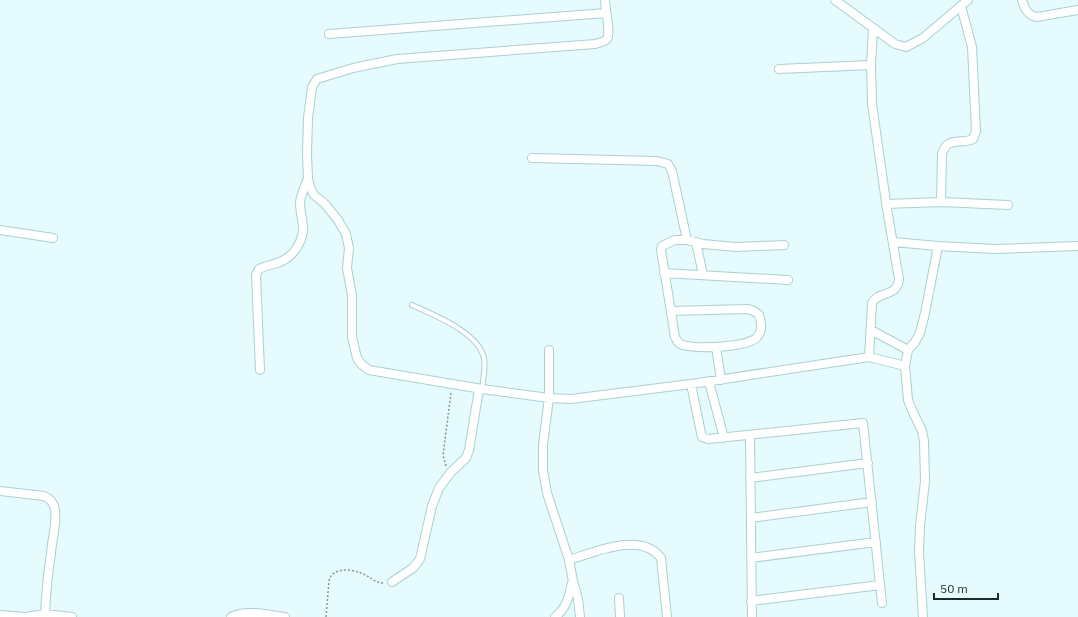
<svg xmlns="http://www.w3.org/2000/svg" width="1078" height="617" font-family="'IBM Plex Sans',sans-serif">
	<rect width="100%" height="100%" fill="#e5fbfd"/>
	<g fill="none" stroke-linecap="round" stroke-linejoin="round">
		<!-- lane casing -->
		<g stroke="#abcfd3" stroke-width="6">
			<path id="lane" d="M412,305c22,10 66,27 72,53 2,10 -1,21 -2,31"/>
		</g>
		<!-- street casing -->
		<g stroke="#abcfd3" stroke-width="10">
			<path id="street" d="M605,0c0,9 6,32 2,39 -3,3 -8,4 -12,5l-198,15 -44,9 -36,11 -5,8 -4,31 -1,36 1,25 2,8 4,8 11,9 13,16 8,14 3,14 -2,20 5,28v41l5,21 4,6 8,6 113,19 67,9 22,1 120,-15 178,-27 3,-54c7,-13 25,-5 27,-24l-12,-70 -15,-105 -1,-39 2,-36
				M835,0l60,44 11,3 17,-9 45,-38
				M1022,0c3,9 5,15 15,17l41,-7
				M329,34l277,-21
				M779,69l92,-4
				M532,158l125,3 11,3 4,7 15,69
				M941,202l1,-48c5,-18 18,-9 31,-15l3,-8 -4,-84 -11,-41
				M886,204l55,-2 67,3
				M0,230l53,8
				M696,242l7,33
				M893,242l45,4 57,3 83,-3
				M664,273l124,7
				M671,311l77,-2 6,2 5,4c2,6 4,15 -1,21 -8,12 -61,13 -75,9 -5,-1 -6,-4 -8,-8l-14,-87 1,-4 13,-6h12l16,4 33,3 48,-2
				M871,330l37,20 7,-8 5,-9 5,-20 13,-67
				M716,347l5,33
				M549,350v48l-6,47v26l4,22 22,67 4,21 5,18 2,18
				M908,350l-3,16 3,34 4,10 10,21 2,10 1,40 -5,45 -1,26 4,65
				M869,357l36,9
				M260,370l-4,-95 3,-6c9,-5 19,-4 28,-11 9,-6 17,-20 16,-32 -1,-8 -3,-16 -3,-24 1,-8 5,-16 8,-23
				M709,382l15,56
				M691,384l10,49 1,4 6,2 155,-16 19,180
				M750,435l2,182
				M750,478l118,-15
				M0,491l44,5c7,3 10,7 11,14 2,13 -3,29 -4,43 -3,20 -5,41 -6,61
				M751,518l121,-16
				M751,558l125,-16
				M569,560c26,-8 72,-29 92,-2l6,59
				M392,582l21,-14 7,-9 12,-53 7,-18 12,-16 15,-14 3,-8 10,-61
				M619,598l1,19
				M751,601l129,-16
				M0,615l25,2 20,-3 27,3
				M231,617c15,-8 37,-2 54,0
				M555,617c12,-9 14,-21 17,-34"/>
		</g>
		<!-- path -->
		<path stroke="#859899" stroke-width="1.5" stroke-dasharray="2 2" stroke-linecap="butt" d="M446,466l-3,-11 8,-62
			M326,617l3,-36c3,-14 22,-12 32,-8 9,3 13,10 23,10"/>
		<!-- lane -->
		<use href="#lane" stroke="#fff" stroke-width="4"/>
		<!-- street -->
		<use href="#street" stroke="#fff" stroke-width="8"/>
	</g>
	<!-- scale -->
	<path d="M934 593v6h64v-6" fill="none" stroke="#1b2a2b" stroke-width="2"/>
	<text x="940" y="593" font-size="12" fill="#1b2a2b" stroke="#e5fbfd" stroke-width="3" paint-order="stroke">50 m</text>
</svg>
